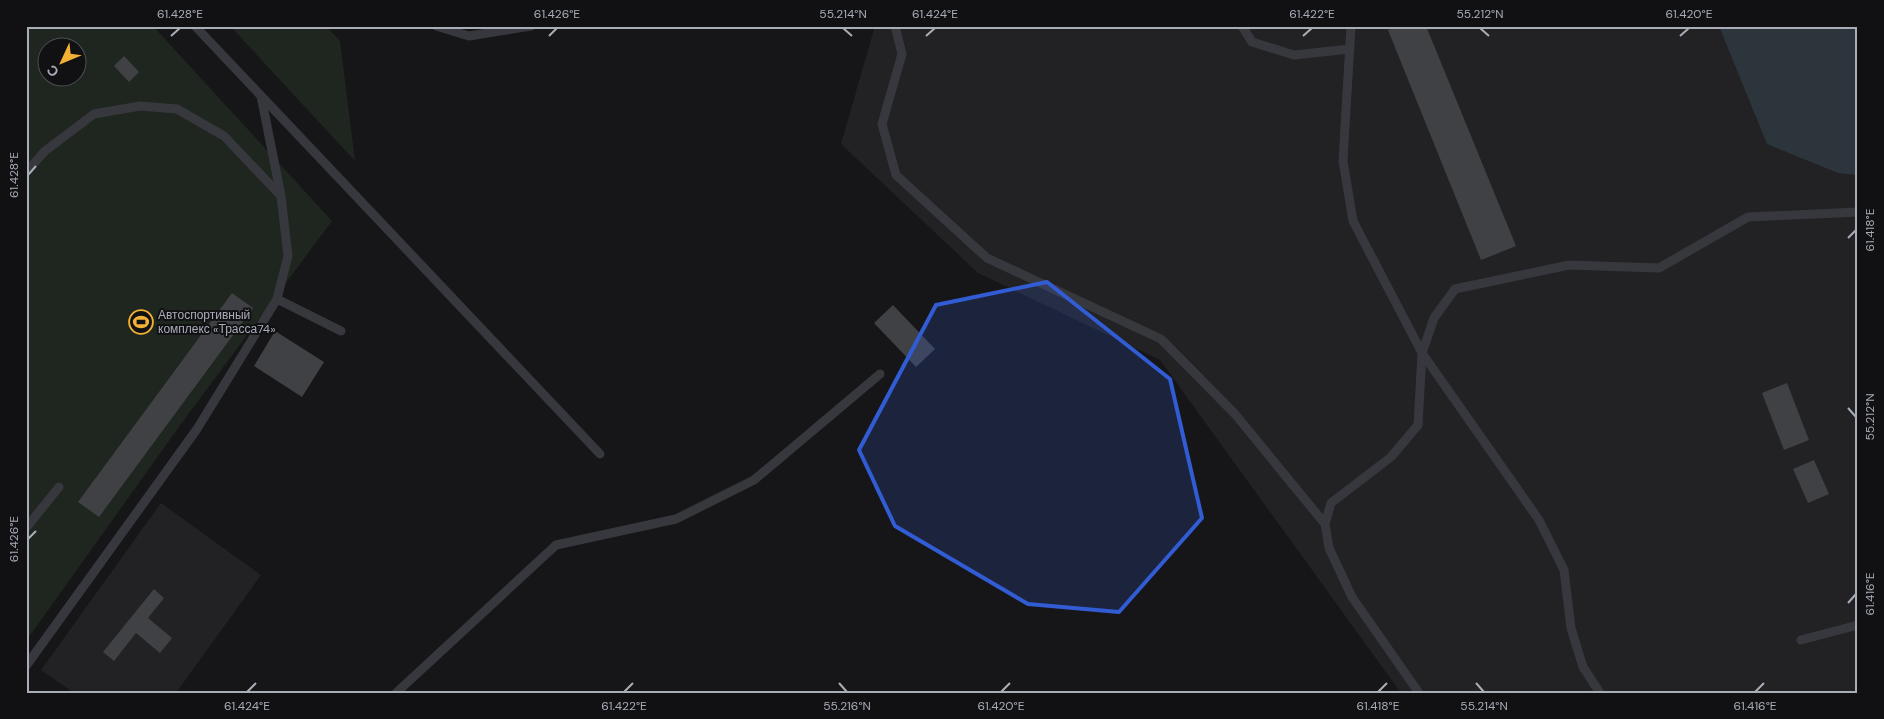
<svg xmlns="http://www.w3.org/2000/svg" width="1884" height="719" font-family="'DM Sans',sans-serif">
	<rect width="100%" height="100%" fill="#161618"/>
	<!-- built -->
	<path fill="#222225" d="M872,26h986v667h-457l-241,-333 -182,-87 -137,-129 33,-115z
		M161,503l100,72 -85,118h-102l-33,-23z"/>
	<!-- green -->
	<path fill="#1e261f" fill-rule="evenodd" d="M26,26h127l179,195 -151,203 -155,217zM48,48h30v30h-30z
		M230,26h96l14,15 15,120z"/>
	<!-- water -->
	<path fill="#2c353c" d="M1719,26h139v149l-20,-2 -71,-29z"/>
	<!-- building -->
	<path fill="#404145" d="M1398,26h28l90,220 -35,14 -93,-230z
		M124,56l15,16 -10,10 -15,-16z
		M232,293l21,15 -154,209 -21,-15z
		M893,305l42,44 -19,18 -42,-44z
		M275,331l49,31 -22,35 -48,-31z
		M1787,383l22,57 -25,10 -22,-57z
		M1814,460l15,34 -21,9 -15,-34z
		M154,589l10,9 -16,20 24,20 -12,15 -24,-20 -22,28 -11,-9z"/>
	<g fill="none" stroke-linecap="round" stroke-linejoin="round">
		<!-- service -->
		<path stroke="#37383d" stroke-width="9" d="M195,26l405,428
			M436,26l33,10 62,-10
			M895,26l7,28 -20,70 14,51 91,83 174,81 74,75 90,110
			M1242,26l10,16 42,13 56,-6
			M1351,26l-8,135 10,60 69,132 117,167 25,50 7,58 12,39 17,26
			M26,172l19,-21 49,-37 46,-8 37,3 47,27 57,60
			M277,299l64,32
			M26,528l33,-41
			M1801,640l57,-15
			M26,666l171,-237 80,-130 11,-43 -7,-60 -20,-100
			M396,693l160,-148 120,-26 78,-39 126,-106
			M1419,693l-67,-96 -23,-49 -4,-24 6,-21 60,-46 27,-32 4,-72 12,-35 21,-29 114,-24 90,3 89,-51 110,-5"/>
	</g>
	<!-- marked area -->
	<path fill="#325cd3" fill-opacity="0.2" stroke="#325cd3" stroke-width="4" stroke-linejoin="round" d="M1047,282l123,97 32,139 -83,94 -91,-8 -133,-78 -36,-76 77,-145z"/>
	<!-- ticks -->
	<path fill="none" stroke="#a8adb8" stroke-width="2" d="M843,28l9,8M1480,28l9,8M171,36l9,-8M549,36l8,-8M926,36l9,-8M1303,36l9,-8M1680,36l9,-8M28,175l8,-9M1848,238l8,-8M1848,408l8,9M28,539l8,-8M1848,603l8,-9M839,683l8,9M1476,683l8,9M247,692l9,-9M624,692l9,-9M1001,692l9,-9M1378,692l9,-9M1755,692l9,-9"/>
	<!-- icons -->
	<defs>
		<g id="stadium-ring" transform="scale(1.25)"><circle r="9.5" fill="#111113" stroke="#f2b134" stroke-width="1.5"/><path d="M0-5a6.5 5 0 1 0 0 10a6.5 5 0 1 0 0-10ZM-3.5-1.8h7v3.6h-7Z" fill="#f2b134"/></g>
	</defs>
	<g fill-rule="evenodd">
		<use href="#stadium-ring" x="141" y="322"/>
	</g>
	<g text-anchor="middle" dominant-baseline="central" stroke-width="4" stroke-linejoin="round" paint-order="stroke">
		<!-- poi labels -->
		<g font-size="12" fill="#a8adb8" stroke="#111113" text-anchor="start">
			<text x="158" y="315">Автоспортивный<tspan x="158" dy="14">комплекс «Трасса74»</tspan></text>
		</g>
	</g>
	<!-- border -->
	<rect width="1884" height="719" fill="none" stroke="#111113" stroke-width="55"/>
	<!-- north arrow -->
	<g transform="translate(62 62) rotate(226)"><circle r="24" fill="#111113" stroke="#4d4f55"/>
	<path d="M0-4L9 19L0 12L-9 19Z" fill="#f2b134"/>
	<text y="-8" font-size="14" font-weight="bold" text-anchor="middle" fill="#a8adb8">С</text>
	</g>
	<rect x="28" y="28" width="1828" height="664" fill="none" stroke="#a8adb8" stroke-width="2"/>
	<g font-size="12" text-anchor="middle" fill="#a8adb8">
		<text x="180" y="18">61.428°E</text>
		<text x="557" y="18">61.426°E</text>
		<text x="843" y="18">55.214°N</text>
		<text x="935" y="18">61.424°E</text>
		<text x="1312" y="18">61.422°E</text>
		<text x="1480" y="18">55.212°N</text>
		<text x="1689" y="18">61.420°E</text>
		<text transform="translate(14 175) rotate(-90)" y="4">61.428°E</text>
		<text transform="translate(1870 230) rotate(-90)" y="4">61.418°E</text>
		<text transform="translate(1870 417) rotate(-90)" y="4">55.212°N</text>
		<text transform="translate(14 539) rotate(-90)" y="4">61.426°E</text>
		<text transform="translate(1870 594) rotate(-90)" y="4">61.416°E</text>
		<text x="247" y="710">61.424°E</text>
		<text x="624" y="710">61.422°E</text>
		<text x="847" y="710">55.216°N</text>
		<text x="1001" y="710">61.420°E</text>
		<text x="1378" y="710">61.418°E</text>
		<text x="1484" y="710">55.214°N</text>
		<text x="1755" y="710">61.416°E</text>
	</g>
</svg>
